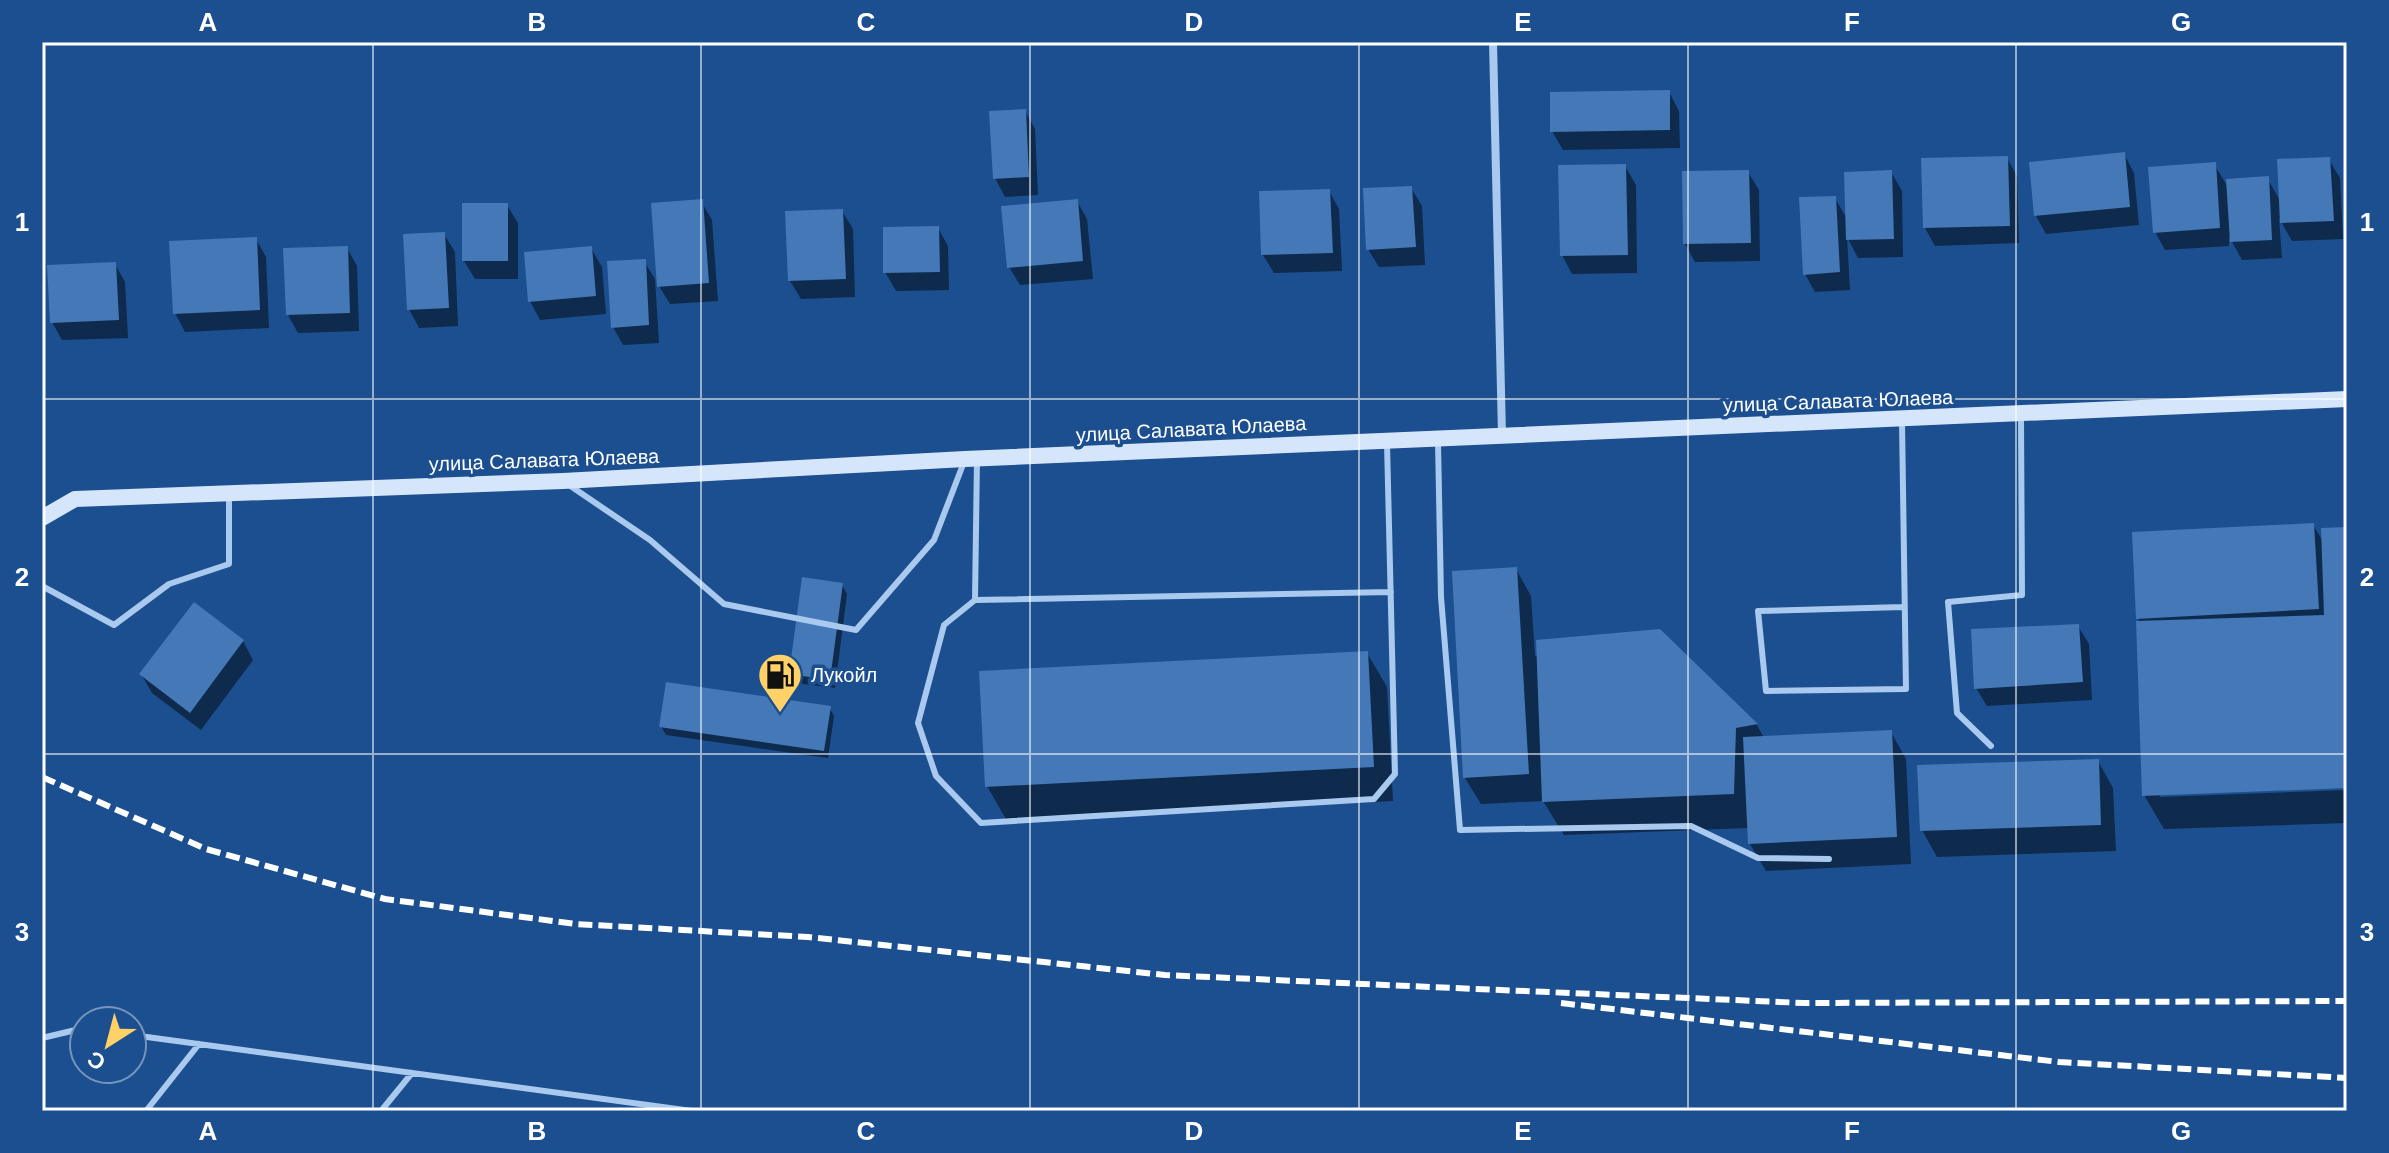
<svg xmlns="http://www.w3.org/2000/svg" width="2389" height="1153" font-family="Arial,sans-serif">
	<rect width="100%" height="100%" fill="#1b4f8f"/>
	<!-- shadow -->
	<path fill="#0007" d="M1669,92l10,19 1,37 -117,2 -11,-19z
		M1025,111l10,18 3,66 -33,2 -10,-19z
		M2124,154l10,19 5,52 -93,9 -10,-18z
		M2007,158l10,18 2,67 -84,3 -10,-18z
		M2329,160l11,18 3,61 -51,2 -13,-23 3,40 -40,2 -13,-24v10l-64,4 -10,-18 59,-68 15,25 38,-11 14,24z
		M1625,166l11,19 1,88 -65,1 -10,-19z
		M1748,172l11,18 1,71 -65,1 -10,-18z
		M1891,172l11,19 1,66 -45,1 -11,-21 3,53 -35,2 -10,-18 30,-76 12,21z
		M1411,188l11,18 3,59 -46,2 -11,-18z
		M1329,191l10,18 3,62 -68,2 -11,-18z
		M701,201l11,19 6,81 -48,3 -11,-18z
		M1077,201l10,18 6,60 -73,6 -11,-18z
		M507,205l11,18v56h-43l-11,-18z
		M842,211l11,18 2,68 -54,2 -11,-18z
		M938,228l10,18 1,44 -53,1 -11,-19z
		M444,234l11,18 3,74 -39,2 -10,-19z
		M256,239l10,18 3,71 -84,4 -10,-19z
		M347,248l10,18 2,65 -61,2 -10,-18z
		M591,248l11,19 4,47 -66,6 -10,-19z
		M644,261l11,18 4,64 -36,2 -10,-18z
		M115,264l10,18 3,56 -66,2 -10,-18z
		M2313,525l11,18 23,-14v257l-187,7v4l187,-7v33l-183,6 -20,-34 -3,-172 -3,-5z
		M1516,569l15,27 4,60 125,-25 97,94 7,13 127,-6 15,27 5,105 -145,7 -16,-27 -1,-16 -185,7 -21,-34 -62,3 -16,-26z
		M842,585l5,9 -12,94 -39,-5 -5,-9z
		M2078,626l11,18 3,56 -105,6 -11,-18z
		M243,641l10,19 -52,70 -49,-37 -11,-19z
		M1367,653l20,34 6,114 -386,20 -20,-35z
		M829,707l5,9 -6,42 -162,-23 -5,-9z
		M2098,761l15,27 3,63 -179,6 -15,-27z"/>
	<!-- building -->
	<path fill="#4478b7" d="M1670,90v40l-120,2v-40z
		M1026,109l3,68 -36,2 -4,-68z
		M2125,152l5,55 -96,9 -5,-54z
		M2008,156l2,70 -87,2 -2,-70z
		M2330,157l4,64 -54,2 -3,-64z
		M2216,162l4,66 -67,5 -5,-66z
		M1626,164l2,91 -68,1 -2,-91z
		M1749,170l2,73 -68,1 -1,-73z
		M1892,170l2,69 -48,1 -2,-68z
		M2269,176l3,64 -42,2 -4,-63z
		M1412,186l4,61 -50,3 -3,-62z
		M1330,189l3,64 -72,2 -2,-64z
		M1836,196l4,76 -37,3 -4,-78z
		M703,199l6,84 -52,4 -6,-84z
		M1078,199l5,62 -76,7 -6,-62z
		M462,203h46v58h-46z
		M843,209l3,70 -58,2 -3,-70z
		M939,226l1,46 -57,1v-46z
		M445,232l4,76 -42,2 -4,-76z
		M257,237l3,73 -87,4 -4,-73z
		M348,246l2,67 -64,2 -3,-67z
		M592,246l4,50 -68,6 -4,-50z
		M646,259l3,66 -38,3 -4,-67z
		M116,262l3,58 -69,3 -3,-58z
		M2314,523l5,86 -183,10 -4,-87z
		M2347,527v261l-205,8 -6,-175 188,-6 -3,-87z
		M1517,567l12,207 -66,4 -11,-207z
		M802,577l41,6 -13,97 -41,-6z
		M194,602l50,38 -54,73 -51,-39z
		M2079,624l4,58 -109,7 -3,-60z
		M1660,629l98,95 -22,4 -2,66 -192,8 -6,-162z
		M1368,651l6,116 -389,20 -6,-116z
		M666,682l165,24 -7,45 -165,-24z
		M1892,730l5,107 -149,7 -5,-107z
		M2099,759l2,66 -181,6 -3,-66z"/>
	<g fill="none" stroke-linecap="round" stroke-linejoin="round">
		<!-- lane -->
		<path stroke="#a9c9ee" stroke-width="6" d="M1902,422l4,267 -140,2 -8,-80 145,-4
			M1438,442l3,155 19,233 231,-4 67,32 71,1
			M977,459l-2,141 -31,25 -26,98 18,53 45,47 393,-24 21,-25 -8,-331
			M569,485l81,55 74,64 132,26 78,-90 30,-78
			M42,586l72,39 55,-41 60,-20v-71
			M975,600l416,-8
			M1991,746l-34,-33 -9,-111 74,-7 -1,-178
			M132,1035l560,76
			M42,1038l42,-10
			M146,1111l53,-67
			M381,1111l31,-38"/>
		<!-- street -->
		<path stroke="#a9c9ee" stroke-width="8" d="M1493,42l9,393"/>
		<!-- secondary -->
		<path stroke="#d6e6fa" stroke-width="16" d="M42,518l33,-19 488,-18 402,-22 1382,-60"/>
		<!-- rail -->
		<path stroke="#fff" stroke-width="6" stroke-dasharray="14 6" stroke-linecap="butt" d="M42,777l164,72 179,50 191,25 232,13 357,38 265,12 374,16 543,-2
			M1561,1003l498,59 288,16"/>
	</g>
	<!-- grid -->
	<path fill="none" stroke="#fff" stroke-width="2" stroke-opacity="0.55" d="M373,42v1069M701,42v1069M1030,42v1069M1359,42v1069M1688,42v1069M2016,42v1069M42,399h2305M42,754h2305"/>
	<!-- icons -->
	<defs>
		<g id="fuel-pin" transform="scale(2.3)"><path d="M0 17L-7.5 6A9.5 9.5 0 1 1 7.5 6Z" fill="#ffd166" stroke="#1b4f8f"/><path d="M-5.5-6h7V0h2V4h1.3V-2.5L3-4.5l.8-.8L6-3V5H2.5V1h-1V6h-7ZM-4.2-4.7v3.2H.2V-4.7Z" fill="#111"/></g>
	</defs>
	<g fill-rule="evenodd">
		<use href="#fuel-pin" x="780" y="675"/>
	</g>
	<g text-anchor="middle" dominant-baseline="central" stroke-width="7" stroke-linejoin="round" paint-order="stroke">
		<!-- street labels -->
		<g font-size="20" fill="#fff" stroke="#1b4f8f">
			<text transform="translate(1838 401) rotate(-2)">улица Салавата Юлаева</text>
			<text transform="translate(1191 429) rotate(-3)">улица Салавата Юлаева</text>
			<text transform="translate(544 460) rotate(-2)">улица Салавата Юлаева</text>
		</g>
		<!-- poi labels -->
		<g font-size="20" fill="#fff" stroke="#1b4f8f" text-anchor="start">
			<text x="811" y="675">Лукойл</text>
		</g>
	</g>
	<!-- border -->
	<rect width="2389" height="1153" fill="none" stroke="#1b4f8f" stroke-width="88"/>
	<!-- north arrow -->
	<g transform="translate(108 1045) rotate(216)"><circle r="38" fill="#1b4f8f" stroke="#7695bc" stroke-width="2"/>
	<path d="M0-6L14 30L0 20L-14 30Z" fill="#ffd166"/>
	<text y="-12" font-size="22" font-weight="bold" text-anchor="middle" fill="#ffffff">С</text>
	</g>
	<rect x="44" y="44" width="2301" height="1065" fill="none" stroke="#fff" stroke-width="3"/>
	<g font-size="26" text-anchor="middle" font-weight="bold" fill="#fff">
		<text x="208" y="31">A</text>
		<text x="537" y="31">B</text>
		<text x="866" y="31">C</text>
		<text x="1194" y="31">D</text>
		<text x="1523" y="31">E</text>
		<text x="1852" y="31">F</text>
		<text x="2181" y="31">G</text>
		<text x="22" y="231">1</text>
		<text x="2367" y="231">1</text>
		<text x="22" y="586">2</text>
		<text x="2367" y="586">2</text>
		<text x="22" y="941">3</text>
		<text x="2367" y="941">3</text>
		<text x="208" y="1140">A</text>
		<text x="537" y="1140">B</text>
		<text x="866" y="1140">C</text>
		<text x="1194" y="1140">D</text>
		<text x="1523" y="1140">E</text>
		<text x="1852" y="1140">F</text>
		<text x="2181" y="1140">G</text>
	</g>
</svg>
